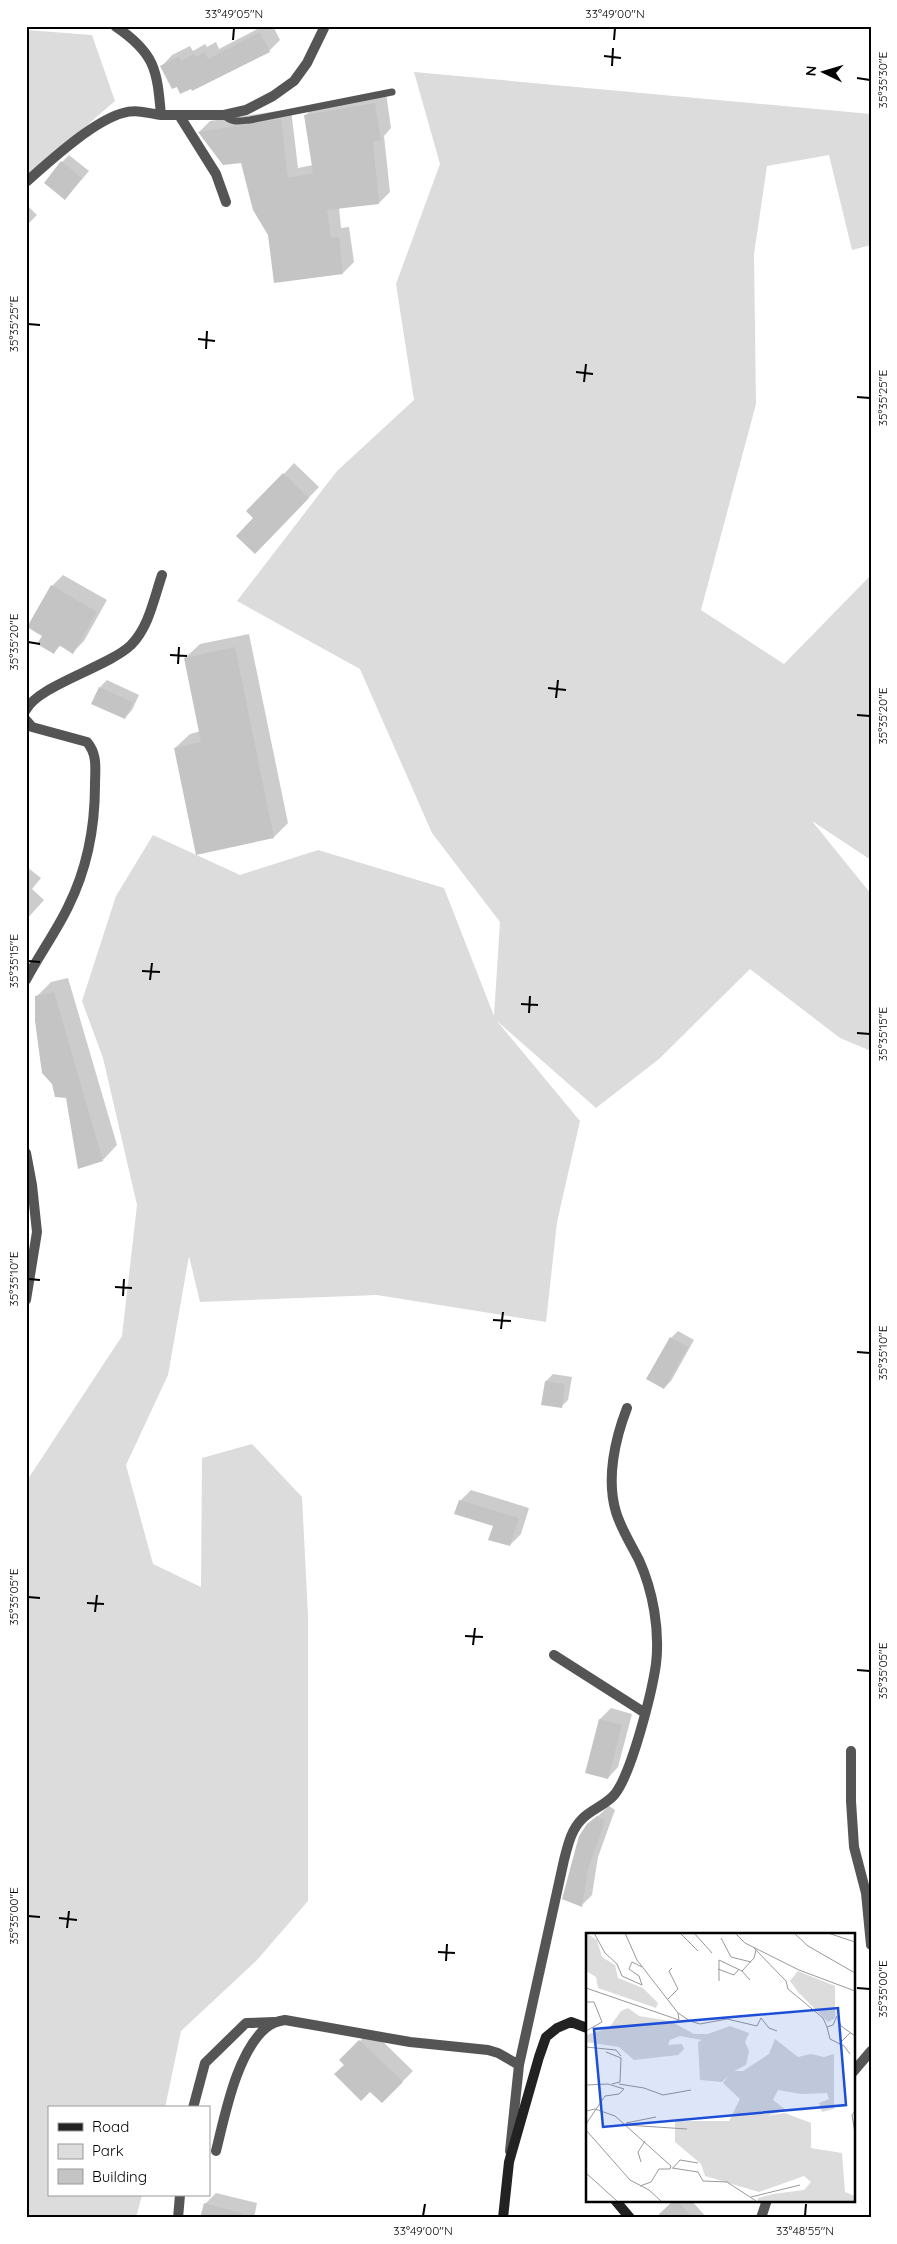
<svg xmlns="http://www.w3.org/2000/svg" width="897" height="2244" font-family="Quicksand,sans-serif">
	<rect width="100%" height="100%" fill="#fff"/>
	<!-- green -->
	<path fill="#dcdcdc" d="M26,30l66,5 23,66 -89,77z
		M414,72l457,42v131l-19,5 -23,-95 -62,11 -13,88 2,150 -55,206 83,54 87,-89v285l-59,-39 59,73v157l-31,-13 -90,-69 -91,90 -63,49 -99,-87 83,100 -23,101 -11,100 -169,-27 -177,7 -11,-46 -21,119 -42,90 27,99 48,23 1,-129 50,-14 50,53 6,119v285l-51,59 -76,71 -16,77h-116v87h93l-6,23h-110v-736l96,-146 15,-131 -34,-147 -21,-57 34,-105 37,-61 87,40 78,-25 126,38 50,128 6,-94 -68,-89 -72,-164 -123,-68 100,-130 77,-71 -18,-116 44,-120z"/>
	<!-- shadow -->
	<path fill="#0003" d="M263,26h10l7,14 -11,11 -78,37 -13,-3 -16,-19 10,-11 18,-9 3,5 12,-7 2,3 9,-5 3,7z
		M386,93l5,35 -7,8 6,56 -11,11 -40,4 2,21 8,-1 5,35 -11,11 -74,-38 -27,-73 -43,-30 11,-11 81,-12 7,59 15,-3 -7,-50 11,-11z
		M69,155l20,16 -24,28 -3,-37z
		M26,204l11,11 -11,11z
		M294,463l25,24 -53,55 -11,-24 29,-44z
		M63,575l44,25 -23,41 -11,11 -12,-7 -7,7 -2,-66z
		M249,634l39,189 -14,14 -99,-89 15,-14 11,-3 -16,-73 15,-14z
		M107,680l32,15 -7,15 -7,8 -25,-31z
		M27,867l14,11 -9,11 12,11 -18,20z
		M68,978l49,167 -14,15 -36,-63 -31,-100 15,-15z
		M678,1331l16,9 -23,41 -7,7 7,-50z
		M553,1374l19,3 -4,23 -7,7 -15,-26z
		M471,1490l58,18 -8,26 -11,11 -16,-20 -34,-24z
		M611,1708l21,6 -14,53 -10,11 -8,-59z
		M609,1806l6,4 -17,47 -6,38 -11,11 7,-81z
		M371,2030l42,41 -31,31 -41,-42z
		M216,2193l41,10 -3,15h-52l3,-14z
		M675,2200h16l16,18h-39z"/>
	<!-- building -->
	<path fill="#c4c4c4" d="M260,32l10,20 -78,39 -1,-2 -11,5 -3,-7 -5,2 -12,-23 19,-10 2,5 13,-7 2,3 9,-5 3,7z
		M375,103l6,37 -8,2 6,62 -52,6 4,28 8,-1 4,37 -69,9 -6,-48 -15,-25 -12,-47 -18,2 -25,-33 83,-13 7,59 25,-5 -9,-58z
		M61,161l21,17 -17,22 -21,-17z
		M283,473l26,25 -54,56 -19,-18 17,-18 -7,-7z
		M51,585l46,27 -24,42 -14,-9 -5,9 -17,-10 5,-8 -15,-9z
		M235,647l39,191 -78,17 -22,-107 27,-6 -17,-84z
		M99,687l34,15 -8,17 -34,-15z
		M54,992l49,169 -25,8 -12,-71 -11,-1 -3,-13 -10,-11 -3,-22 -4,-30v-25z
		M670,1337l18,10 -24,42 -18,-10z
		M545,1381l20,3 -3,24 -21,-3z
		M459,1500l60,18 -9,28 -22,-6 5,-14 -39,-12z
		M599,1719l23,6 -14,54 -23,-6z
		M597,1816l8,5 -17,48 -6,38 -20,-8 17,-63 8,-12z
		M359,2040l44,42 -21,21 -12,-11 -9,9 -27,-27 10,-9 -5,-5z
		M674,2200h3l16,18h-38z
		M204,2203l38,10v5h-42z"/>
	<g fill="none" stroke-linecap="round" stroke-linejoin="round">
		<!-- service -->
		<path stroke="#555" stroke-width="7" d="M224,115c7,8 15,6 26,5l142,-28"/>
		<!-- minor -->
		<path stroke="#555" stroke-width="10" d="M161,115h63l22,-5 27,-14 21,-15 13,-18 18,-37
			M179,115l37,59 10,28
			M26,182c24,-21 67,-61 97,-69 13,-4 25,0 38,2 -4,-46 -6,-62 -46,-89
			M26,710c11,-24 82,-43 105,-65 18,-18 23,-47 31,-70
			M26,720l6,7 55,15c11,13 8,27 8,43 0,42 -8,84 -27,122 -12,25 -29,48 -42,73
			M26,1153l6,32 5,47 -11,68
			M554,1655l91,58
			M851,1751v50l3,46 12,46 5,52
			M519,2065l45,-205c4,-15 7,-30 18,-41 10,-10 24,-14 33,-25 17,-22 37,-102 41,-130 4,-34 -3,-73 -17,-104 -8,-16 -18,-31 -23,-48 -10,-33 -1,-73 11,-104
			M853,2072l18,-21
			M193,2108l12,-45 41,-40 28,-1
			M216,2151c9,-36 21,-100 51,-124 5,-4 12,-6 18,-7l125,22 78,8 10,3 21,12 -9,86
			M178,2218l2,-23
			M761,2218l6,-18"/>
		<!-- secondary -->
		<path stroke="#222" stroke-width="10" d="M615,2200l15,18
			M503,2218l6,-56 30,-105 7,-20 11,-9 14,-6 16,6"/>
	</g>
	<!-- ticks -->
	<path fill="none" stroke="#000" stroke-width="2" d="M233,40l1,-12M614,40l1,-12M604,56l17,2M612,66l1,-18M857,78l13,2M28,324l12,1M198,339l17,2M206,349l1,-18M576,372l17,2M584,382l2,-18M857,397l13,1M28,642l12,2M170,655l17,1M178,664l1,-17M548,688l18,2M556,698l2,-18M857,715l13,1M28,961l12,1M142,971l18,1M150,980l2,-17M521,1004l17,1M529,1013l1,-17M857,1033l13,1M28,1279l12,1M115,1287l17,1M123,1296l1,-17M493,1320l18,1M501,1329l2,-17M857,1352l13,1M28,1597l12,1M87,1603l17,1M95,1612l2,-17M465,1636l18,1M473,1645l2,-17M857,1670l13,1M28,1916l12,1M59,1918l18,2M67,1928l2,-17M438,1952l17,1M446,1961l1,-17M857,1988l13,1M423,2216l2,-12M805,2216l1,-12"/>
	<!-- overview -->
	<g transform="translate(586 1933)">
		<rect width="269" height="269" fill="#fff"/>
		<path d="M0,0l11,7 5,17 13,8 3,13 25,10 15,15 -2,5 -58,-20 -2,-11 -10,-6zM212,38l37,15v32l-7,4 -30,-30 -8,-11zM42,75l11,8 31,5 24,13h14l22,-8 19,7 -4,9 4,9 -3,14 -12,6h9l26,-17 6,-15 23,18 13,-3 13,3 10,-3v55l-12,3 -3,-9 10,-4 -2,-6 -26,1 -23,-4 -5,10 13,10 -19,6 18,-3 26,10v25l31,5 3,39 10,4v5h-97v-3l15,-4 31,-4 7,-8 -7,-6 -45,16 -54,-16 -4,-12 -26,-22v-21h54l11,-22 -17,-16 6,-8 -7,7 -22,-2 -2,-38 4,-2 -22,-4 -10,4 -2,5 14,-1 2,5 -6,6 -44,5 -15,-13 -33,-5v-7l23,-7 12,-17z" fill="#dcdcdc"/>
		<path fill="none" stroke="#999" stroke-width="1" d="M8,0l11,20 12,11 5,12 20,9 -3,-9 -10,-7 3,-7 10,5M94,0l18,18M108,0l18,20M149,0l10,10 54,27 56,21M208,0l14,13 47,27M242,0l27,9M135,5l10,19 20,5M168,15l32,33 2,8 35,29 4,9 6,-2 4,-9M132,36l16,6 5,-6M156,38l12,-13 2,-8M133,48v-21l23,11 8,9M0,55l93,32 -1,-7 -41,-53 -12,-27M82,66l10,-10 -9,-18 3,-3M0,69h8l8,20 -16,9M92,80l12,8 10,3 27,-5 30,7 4,-8 8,10 8,3M252,86l3,7 14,10M241,94l3,12 14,7 6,8M253,111l11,-11M0,114l30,3 5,6M20,119l15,6 -1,24 -8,2M33,151l25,4 19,7 28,-5M0,152l22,-1 16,5 -5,5 -14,2 -19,28M0,178l9,-2 20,7 56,50 -1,3h-11l-8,13 -11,4M269,178l-3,4 3,18M40,190l30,-6M40,192l61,4M0,197l44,50 19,10 12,11M55,229l-3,-10 7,-11M86,235l26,4 5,9 24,1 29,19M87,235l7,-8 18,3M0,240l31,28M165,264l49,-12"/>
		<path fill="#1d4ed8" fill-opacity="0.15" stroke="#1d4ed8" stroke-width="2.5" d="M252,75l8,97 -243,22 -9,-98z"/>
		<rect width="269" height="269" fill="none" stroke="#000" stroke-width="2.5"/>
	</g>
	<!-- border -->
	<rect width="897" height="2244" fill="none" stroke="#ffffff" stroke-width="55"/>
	<!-- legend -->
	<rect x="48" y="2106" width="162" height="90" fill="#ffffff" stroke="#999999"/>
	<rect x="58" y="2123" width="25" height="8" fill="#222222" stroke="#999999"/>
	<text x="92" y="2132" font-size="15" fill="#000000">Road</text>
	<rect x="58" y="2144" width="25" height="15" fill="#dcdcdc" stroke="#999999"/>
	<text x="92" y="2156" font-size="15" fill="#000000">Park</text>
	<rect x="58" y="2169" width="25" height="15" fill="#c4c4c4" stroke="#999999"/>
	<text x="92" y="2182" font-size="15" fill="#000000">Building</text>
	<!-- north arrow -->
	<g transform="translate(824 72) rotate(275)" stroke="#ffffff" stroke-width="4" paint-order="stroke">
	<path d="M0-4L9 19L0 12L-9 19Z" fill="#000000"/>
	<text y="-8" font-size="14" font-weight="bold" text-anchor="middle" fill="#000000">N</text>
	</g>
	<rect x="28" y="28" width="842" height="2188" fill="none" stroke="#000" stroke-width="2"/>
	<g font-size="12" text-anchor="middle" fill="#000">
		<text x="234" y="18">33°49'05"N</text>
		<text x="615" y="18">33°49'00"N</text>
		<text transform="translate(883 80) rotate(-90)" y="4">35°35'30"E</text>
		<text transform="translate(14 324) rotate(-90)" y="4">35°35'25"E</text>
		<text transform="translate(883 398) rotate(-90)" y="4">35°35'25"E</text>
		<text transform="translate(14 642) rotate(-90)" y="4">35°35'20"E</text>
		<text transform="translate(883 716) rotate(-90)" y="4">35°35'20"E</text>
		<text transform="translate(14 961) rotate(-90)" y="4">35°35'15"E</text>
		<text transform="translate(883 1034) rotate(-90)" y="4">35°35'15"E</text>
		<text transform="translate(14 1279) rotate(-90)" y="4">35°35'10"E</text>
		<text transform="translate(883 1353) rotate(-90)" y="4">35°35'10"E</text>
		<text transform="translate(14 1597) rotate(-90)" y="4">35°35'05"E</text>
		<text transform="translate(883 1671) rotate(-90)" y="4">35°35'05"E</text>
		<text transform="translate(14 1916) rotate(-90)" y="4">35°35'00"E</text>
		<text transform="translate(883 1989) rotate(-90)" y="4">35°35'00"E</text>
		<text x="423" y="2235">33°49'00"N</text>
		<text x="805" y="2235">33°48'55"N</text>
	</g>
</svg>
